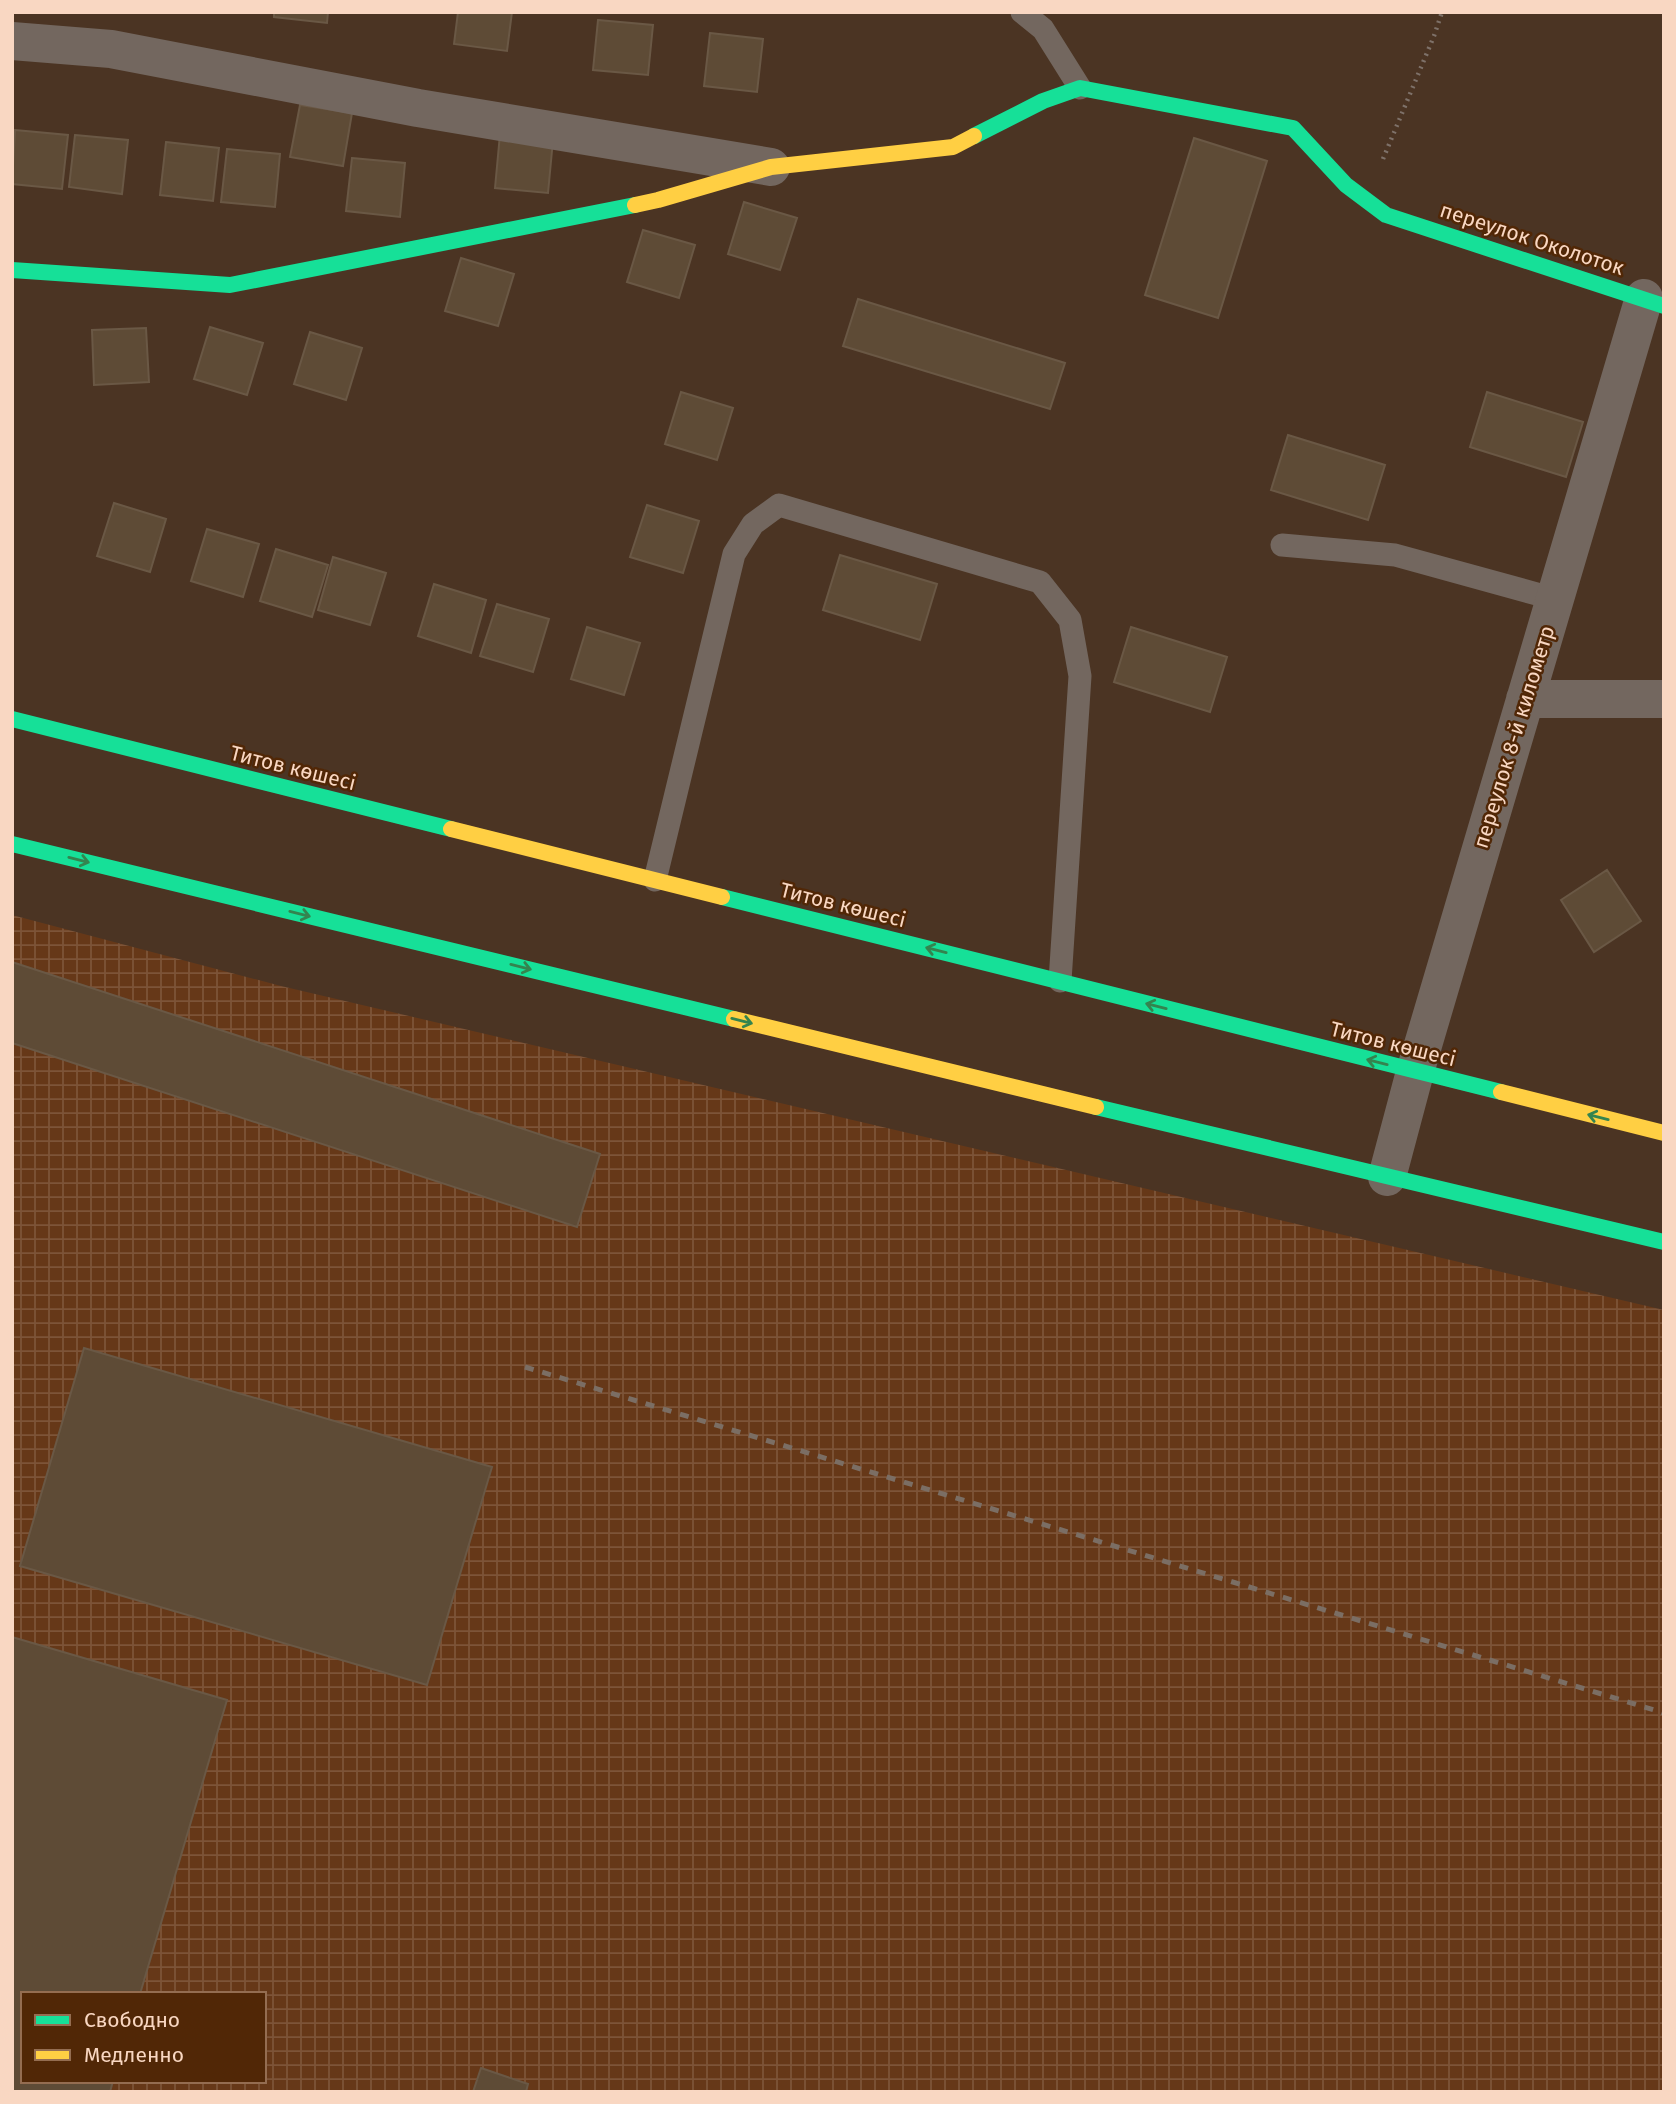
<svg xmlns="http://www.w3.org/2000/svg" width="1676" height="2104" font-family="'Fira Sans',sans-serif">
	<defs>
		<pattern id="industrial-grid" width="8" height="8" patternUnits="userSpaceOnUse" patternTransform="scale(1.75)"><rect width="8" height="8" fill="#663818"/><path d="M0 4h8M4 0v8" fill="none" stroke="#7d5438"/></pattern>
	</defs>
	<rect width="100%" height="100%" fill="#4b3423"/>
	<!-- industrial -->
	<path fill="url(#industrial-grid)" fill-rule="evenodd" d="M12,915l269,71 1383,324v782h-1652zM23,1994h241v87h-241z"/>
	<!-- building -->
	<path fill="#5e4b36" stroke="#6a5845" stroke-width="2" d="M274,12h54l-1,11 -53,-6z
		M458,12h54l-5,39 -53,-7z
		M598,20l55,5 -5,50 -55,-5z
		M710,33l53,6 -6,53 -53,-6z
		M300,105l52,8 -9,53 -53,-9z
		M15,130l53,5 -6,54 -50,-5z
		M500,134l53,6 -5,53 -53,-5z
		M75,135l53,5 -6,54 -53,-7z
		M1194,138l73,23 -49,157 -73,-23z
		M166,142l53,6 -6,53 -53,-6z
		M227,149l53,5 -5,53 -54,-5z
		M352,158l53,5 -5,54 -54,-6z
		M744,202l53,16 -17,52 -52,-16z
		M643,230l52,15 -16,53 -52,-16z
		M461,258l53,16 -16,52 -53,-15z
		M858,299l207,64 -15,46 -207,-63z
		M210,327l53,16 -16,52 -53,-16z
		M146,328l3,54 -55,3 -2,-55z
		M310,332l52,16 -16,52 -52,-16z
		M681,392l52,16 -16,52 -52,-16z
		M1487,392l96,30 -17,55 -96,-30z
		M1288,435l97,30 -17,55 -97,-30z
		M114,503l52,16 -16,53 -53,-16z
		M647,505l52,16 -16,52 -53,-16z
		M207,529l52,15 -16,53 -52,-16z
		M276,549l52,16 -16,52 -52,-16z
		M840,555l97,29 -17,56 -97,-30z
		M333,557l53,16 -16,52 -52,-15z
		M434,584l52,16 -15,53 -53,-17z
		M497,604l52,15 -16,53 -53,-16z
		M587,627l53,16 -16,52 -53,-16z
		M1131,627l96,30 -17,55 -96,-30z
		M1607,870l34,51 -47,31 -33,-52z
		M12,962l588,192 -23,73 -565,-184z
		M84,1348l408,119 -65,218 -407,-119z
		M12,1637l215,63 -87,294h-117v87h90l-3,11h-98z
		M481,2068l47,16 -2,8h-53z"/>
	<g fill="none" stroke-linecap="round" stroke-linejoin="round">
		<!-- path -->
		<path stroke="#7e7169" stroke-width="4.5" stroke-dasharray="2 5" stroke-linecap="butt" d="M1383,159l51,-123 8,-24"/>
		<!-- lane -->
		<path stroke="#73675f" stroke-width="23" d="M1022,12l21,17 37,59
			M1282,545l113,10 160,44
			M655,880l79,-326 19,-30 26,-19 261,77 30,38 10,56 -20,305"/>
		<!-- street -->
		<path stroke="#73675f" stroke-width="38" d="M12,41l99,8 307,59 353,59
			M1525,699h139
			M1387,1177l28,-105 229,-774"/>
		<!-- fast -->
		<path stroke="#16e098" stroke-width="16" d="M974,136l69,-35 37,-13 213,40 53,57 40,30 278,91
			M12,270l218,15 405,-80
			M12,719l439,110
			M12,844l722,175
			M722,897l779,195
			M1096,1107l568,135"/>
		<!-- slow -->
		<path stroke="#ffcf43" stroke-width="16" d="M635,205l23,-5 113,-33 182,-20 21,-11
			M451,829l271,68
			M734,1019l362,88
			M1501,1092l163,41"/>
		<!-- rail -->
		<path stroke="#7b6e64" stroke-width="5" stroke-dasharray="9 9" stroke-linecap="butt" d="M525,1367l1139,346"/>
	</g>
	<!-- one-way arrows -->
	<defs><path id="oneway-shaft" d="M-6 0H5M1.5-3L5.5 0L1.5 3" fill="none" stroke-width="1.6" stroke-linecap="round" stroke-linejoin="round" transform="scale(1.75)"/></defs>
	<g stroke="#34844f">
		<use href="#oneway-shaft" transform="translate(79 860) rotate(14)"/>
		<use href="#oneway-shaft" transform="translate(300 914) rotate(14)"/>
		<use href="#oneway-shaft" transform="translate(936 950) rotate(-166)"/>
		<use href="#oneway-shaft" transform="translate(521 967) rotate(14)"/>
		<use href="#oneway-shaft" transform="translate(1156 1006) rotate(-166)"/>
		<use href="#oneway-shaft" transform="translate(742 1021) rotate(14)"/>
		<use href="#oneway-shaft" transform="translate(1377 1062) rotate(-166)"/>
		<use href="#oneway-shaft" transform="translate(1598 1117) rotate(-166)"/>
	</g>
	<g text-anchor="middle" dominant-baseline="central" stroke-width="5" stroke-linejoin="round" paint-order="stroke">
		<!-- street labels -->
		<g font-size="21" fill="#f9d7c2" stroke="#512706">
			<text transform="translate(1532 239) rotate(18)">переулок Околоток</text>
			<text transform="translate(1514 737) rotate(-73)">переулок 8-й километр</text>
			<text transform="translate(293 768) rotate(14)">Титов көшесі</text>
			<text transform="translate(843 905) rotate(14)">Титов көшесі</text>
			<text transform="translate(1393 1044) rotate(14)">Титов көшесі</text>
		</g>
	</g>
	<!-- border -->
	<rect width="1676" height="2104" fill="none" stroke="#f9d7c2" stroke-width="28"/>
	<!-- legend -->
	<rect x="21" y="1992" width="245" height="91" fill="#512706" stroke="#946d51" stroke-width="2"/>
	<rect x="35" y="2015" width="35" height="10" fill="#16e098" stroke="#946d51" stroke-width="2"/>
	<text x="84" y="2027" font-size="21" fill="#f9d7c2">Свободно</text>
	<rect x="35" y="2050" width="35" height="10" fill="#ffcf43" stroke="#946d51" stroke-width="2"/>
	<text x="84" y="2062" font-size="21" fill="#f9d7c2">Медленно</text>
</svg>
